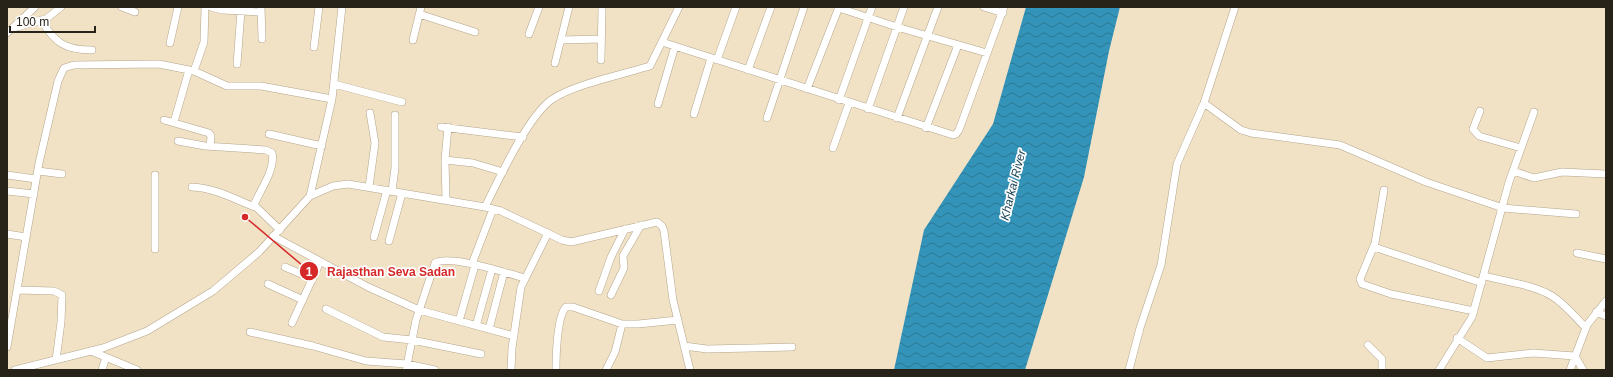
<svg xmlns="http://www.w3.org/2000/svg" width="1613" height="377" font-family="Helvetica,sans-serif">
	<defs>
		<pattern id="water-waves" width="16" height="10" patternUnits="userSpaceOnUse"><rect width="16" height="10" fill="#3393b8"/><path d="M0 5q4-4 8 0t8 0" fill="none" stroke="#2b7895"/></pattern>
	</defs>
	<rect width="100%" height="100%" fill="#f1e2c6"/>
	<!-- water -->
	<path fill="url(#water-waves)" d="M1026,7h94l-11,44 -25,126 -59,193h-131l30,-140 69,-106z"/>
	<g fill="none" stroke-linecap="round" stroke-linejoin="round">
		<!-- minor casing -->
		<g stroke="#b4a58b" stroke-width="8">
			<path id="minor" d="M122,7l13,5
				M211,7l11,3 39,2
				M261,7l1,32
				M984,7l19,6
				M839,8l58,19 90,26
				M419,14l56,18
				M41,20c14,23 24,30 51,30
				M13,28l33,-9 15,-12
				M7,33l28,-26
				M529,34l10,-27
				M413,40l8,-33
				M561,40l40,-1
				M662,42l291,93 3,-1 3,-4 45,-123
				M170,43l8,-36
				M314,47l5,-40
				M601,60l1,-53
				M717,60l19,-53
				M555,63l14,-56
				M237,64l4,-53
				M748,70l23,-63
				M194,71l10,-29 1,-35
				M334,84l68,18
				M807,89l32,-82
				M332,99l10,-92
				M839,100l33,-93
				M1204,103l37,27 10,3 89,12 86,37 77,26 73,6
				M658,104l17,-58
				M868,109l36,-102
				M1480,111l-7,18 6,7 42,12
				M694,114l17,-56
				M767,118l37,-111
				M897,118l41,-111
				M164,120l45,13 2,3 -1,10
				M174,122l15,-52
				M441,127l82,10
				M926,128l32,-83
				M269,134l53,12
				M178,141l27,5 61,4 6,3c4,16 -12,37 -18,52l26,25
				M833,148l16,-45
				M445,160l28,3 30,9
				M38,171l24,3
				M1513,171l21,7 28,-6 44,2
				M7,175l29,4
				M155,175v74
				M192,187c23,1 42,12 63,20
				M369,187l6,-44 -5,-30
				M1384,190l-9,53 -15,36 2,5 29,10 83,17
				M7,191l27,3
				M392,191l3,-23v-53
				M310,196l23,-10 15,-2 137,23c14,-28 42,-89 66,-107 21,-15 72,-26 99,-34l29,-59
				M446,200l-1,-40 3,-33
				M485,207l16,4 61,29 9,2 86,-20 5,4 2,5 9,69 17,70
				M7,234l19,3
				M273,236l95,51 51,23 95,26
				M374,237l13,-47
				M389,241l13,-48
				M1374,247l108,36
				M1577,253l29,6
				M472,264l21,-55
				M285,267l28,12
				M1485,276c21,6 47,8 67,20 13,8 23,21 34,32
				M268,284l35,16
				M17,290l37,1 8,4 -1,27 -5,38
				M599,291l12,-34 14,-28
				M611,295l13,-27 -1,-12 18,-31
				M326,309l57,28 29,3 69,14
				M1596,312l10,4
				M459,321l16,-56
				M292,323l28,-61
				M476,326l16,-57
				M489,329l15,-57
				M250,332l63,14 53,15 41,3 28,6
				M1457,338l30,20 46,-5 42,3 8,14
				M1368,345l14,14v11
				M684,346l23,3 85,-2
				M7,347l32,-184 19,-82 6,-13 10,-3 85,-1 35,7 33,15h34l71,13 -22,97 -51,56 -46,39 -66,40 -44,17 -88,22
				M91,351l46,19
				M102,370l4,-13
				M406,370l10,-50 19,-57c14,-9 72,10 89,15
				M511,370l1,-22 9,-61 27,-54
				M556,370c0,-14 1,-54 10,-63h7l49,17h16l40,-4
				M606,370l9,-18 7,-28
				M1129,370l11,-42 21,-63 16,-101 27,-61 31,-96
				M1439,370l33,-53 37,-135 25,-70
				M1570,370l17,-45 19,-24"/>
		</g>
		<!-- minor -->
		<use href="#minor" stroke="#fff" stroke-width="7"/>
	</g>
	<g text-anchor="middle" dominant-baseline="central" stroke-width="3.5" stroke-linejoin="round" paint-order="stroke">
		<!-- water labels -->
		<g font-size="12" font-style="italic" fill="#1d4556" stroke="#fff">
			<text transform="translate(1013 185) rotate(-76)">Kharkai River</text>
		</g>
	</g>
	<!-- callouts -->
	<path fill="none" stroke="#d62828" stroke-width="1.5" d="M245 217L309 271"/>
	<g fill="#d62828" stroke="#fff" stroke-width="1.5">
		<circle cx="245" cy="217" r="4"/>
		<circle cx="309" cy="271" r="10"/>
	</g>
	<g font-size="12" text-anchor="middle" font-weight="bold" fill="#fff">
		<text x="309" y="276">1</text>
	</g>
	<g font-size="12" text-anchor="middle" font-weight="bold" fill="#d62828" stroke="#fff" stroke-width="3.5" stroke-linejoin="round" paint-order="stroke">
		<text x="391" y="276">Rajasthan Seva Sadan</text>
	</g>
	<!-- border -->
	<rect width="1613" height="377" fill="none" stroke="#282318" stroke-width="16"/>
	<!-- scale -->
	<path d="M10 26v6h85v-6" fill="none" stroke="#282318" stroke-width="2"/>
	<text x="16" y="26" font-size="12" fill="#282318" stroke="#ffffff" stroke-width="3" paint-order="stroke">100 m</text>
</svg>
